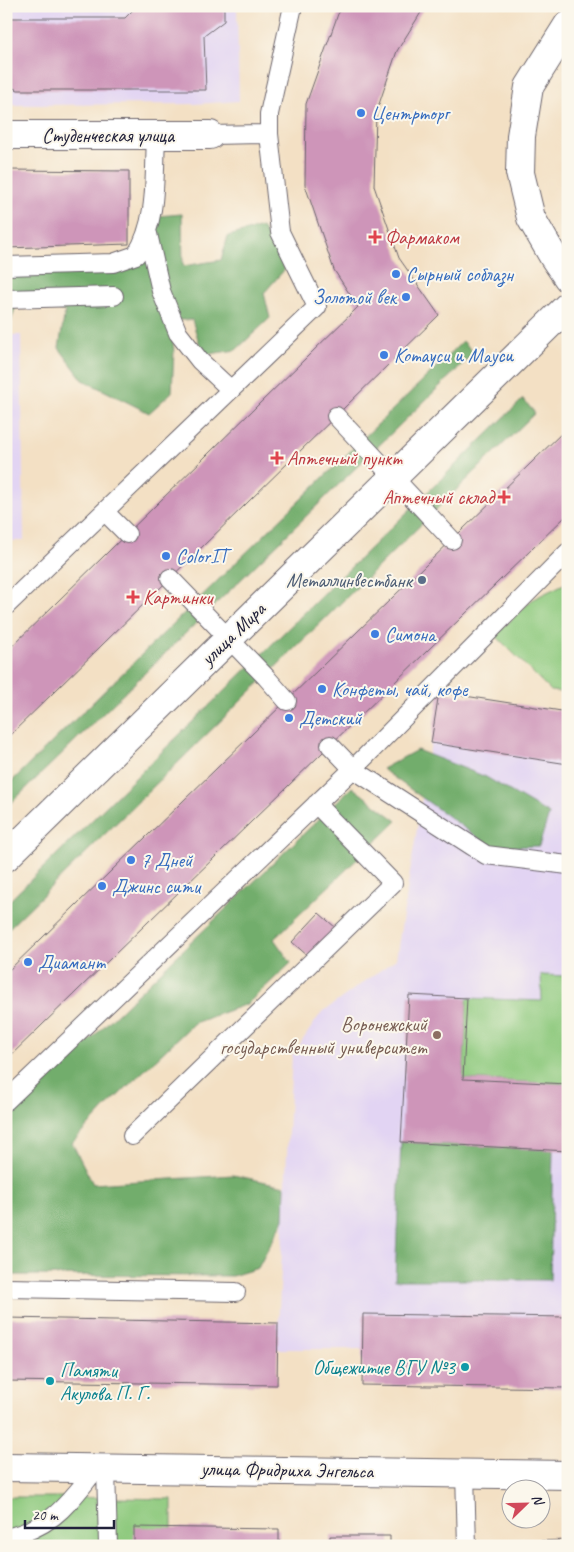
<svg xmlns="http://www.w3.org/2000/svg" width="574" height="1552" font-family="Caveat,sans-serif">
	<rect width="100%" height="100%" fill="#fbf7ec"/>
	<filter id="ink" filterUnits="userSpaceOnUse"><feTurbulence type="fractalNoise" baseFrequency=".02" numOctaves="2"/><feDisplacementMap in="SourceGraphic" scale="10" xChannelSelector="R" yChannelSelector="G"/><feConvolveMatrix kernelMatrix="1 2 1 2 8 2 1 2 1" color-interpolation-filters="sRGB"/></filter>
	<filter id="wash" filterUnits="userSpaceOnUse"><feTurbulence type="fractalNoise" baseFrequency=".0096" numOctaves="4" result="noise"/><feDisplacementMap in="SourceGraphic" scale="20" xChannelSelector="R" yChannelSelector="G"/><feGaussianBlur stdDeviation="1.12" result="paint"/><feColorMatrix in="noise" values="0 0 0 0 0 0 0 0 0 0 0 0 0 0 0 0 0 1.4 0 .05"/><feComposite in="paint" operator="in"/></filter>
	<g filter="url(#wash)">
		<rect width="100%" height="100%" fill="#f3e0c4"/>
		<!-- built -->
		<path fill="#e2d4f3" d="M6,6h231l2,95 -45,3 -188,1z
			M6,335h15l3,206h-18z
			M439,692l129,20v676l-206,-3v-36h-85l15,-293 29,-43 75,-54z"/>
		<!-- green -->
		<path fill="#8dc97d" stroke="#58765c" d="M568,582v111l-17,-2 -56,-56 38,-36z
			M541,975l27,1v108l-105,-5 4,-81 75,3z
			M6,1497h56l110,2v47h-166z"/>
		<!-- forest -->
		<path fill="#72ad6c" stroke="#4a6854" d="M182,214l1,52 38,-6 7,-24 34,-9 23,42 -21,24 6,25 -34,32 -33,5 -11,-35h-21l3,31 -2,41 -23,21 -66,-33 -24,-32 6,-37 -49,-6 -7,23h-3v-63l123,-2 16,-46z
			M463,341l11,12 -468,455v-21z
			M523,399l12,14 -529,518v-27z
			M417,750l69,27 63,37 -10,32 -48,1 -109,-78z
			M352,787l45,34 -123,118 17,24 -44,41 -53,19 -89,85 -33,35 21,41 140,-9 52,11 -1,33 -26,49 -26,8 -226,-1v-154z
			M401,1142l152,8 -3,130h-155z"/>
		<g id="blocks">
			<!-- building -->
			<path fill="#ce95b9" d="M134,6h90v15l-20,15 2,54h-188l-12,-5v-67h119l9,-9z
				M344,6h81l-28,45 -21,62 -2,73 25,72 40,57 -433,424v-87l352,-345 -24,-37 -29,-85 1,-81 32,-90z
				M6,170l123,1v73l-123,4z
				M566,429l2,2v83l-562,546v-87z
				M439,692l129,20v52l-137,-21z
				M319,913l17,15 -27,29 -17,-15z
				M409,995l58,3 -4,81 105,5v67l-167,-9z
				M363,1314l205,3v71l-206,-3z
				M6,1318l272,5 -1,62 -271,-4z
				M134,1527l145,2v17h-145z
				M330,1536h60v10h-60z
				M568,1540v6h-36v-5z"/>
		</g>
	</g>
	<g filter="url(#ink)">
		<use href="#blocks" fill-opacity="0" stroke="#6b646b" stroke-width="1"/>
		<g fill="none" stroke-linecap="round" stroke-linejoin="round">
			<!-- service casing -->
			<g stroke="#6b646b" stroke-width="20">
				<path id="service" d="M210,135l59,-1
					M148,234l13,57 17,42 22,28 31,29
					M6,266l107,-3 23,-8c22,-34 18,-80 20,-120
					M6,299l108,-3
					M336,416l116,124
					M105,512l22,22
					M170,578l96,99 21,24
					M6,606l311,-299 -37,-75 -11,-98v-20l24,-108
					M330,745l23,24 133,86 82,10
					M6,1101l347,-332 215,-217
					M132,1136l261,-253 -77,-79
					M6,1288l230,4
					M106,1468l2,78
					M465,1473l2,73
					M6,1538c49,-12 61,-34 91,-70"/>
			</g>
			<!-- minor casing -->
			<g stroke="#6b646b" stroke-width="30">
				<path id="minor" d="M6,135h204"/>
			</g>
			<!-- tertiary casing -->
			<g stroke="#6b646b" stroke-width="30">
				<path id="tertiary" d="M568,25l-39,62 -8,49 -1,37 11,45 22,38 15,22
					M6,857l562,-551
					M6,1467l562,8"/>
			</g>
			<!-- service -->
			<use href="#service" stroke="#fff" stroke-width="18"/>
			<!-- minor -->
			<use href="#minor" stroke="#fff" stroke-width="28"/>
			<!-- tertiary -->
			<use href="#tertiary" stroke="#fff" stroke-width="28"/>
		</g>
	</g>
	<!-- markers -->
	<g fill="#3f7fe0" stroke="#fbf7ec" stroke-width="2">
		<circle cx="361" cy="113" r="5"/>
		<circle cx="396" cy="274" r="5"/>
		<circle cx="406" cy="297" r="5"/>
		<circle cx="384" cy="355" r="5"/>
		<circle cx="166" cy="556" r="5"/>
		<circle cx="375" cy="634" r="5"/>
		<circle cx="322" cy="689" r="5"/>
		<circle cx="289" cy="718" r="5"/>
		<circle cx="131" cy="860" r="5"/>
		<circle cx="102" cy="886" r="5"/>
		<circle cx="28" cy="962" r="5"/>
	</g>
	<g fill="#e0444e" stroke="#fbf7ec" stroke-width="2">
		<path d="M372.5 229.5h5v5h5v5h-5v5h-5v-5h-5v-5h5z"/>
		<path d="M274.5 450.5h5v5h5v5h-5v5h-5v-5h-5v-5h5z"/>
		<path d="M501.5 489.5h5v5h5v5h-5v5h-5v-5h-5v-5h5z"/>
		<path d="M130.5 589.5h5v5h5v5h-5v5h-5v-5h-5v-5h5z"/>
	</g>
	<circle fill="#5c6f8a" stroke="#fbf7ec" stroke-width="2" cx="422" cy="580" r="5"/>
	<circle fill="#8d6e63" stroke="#fbf7ec" stroke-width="2" cx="437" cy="1035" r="5"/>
	<g fill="#0f9aa8" stroke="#fbf7ec" stroke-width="2">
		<circle cx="465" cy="1367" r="5"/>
		<circle cx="50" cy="1381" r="5"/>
	</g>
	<g text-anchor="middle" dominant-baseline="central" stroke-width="4" stroke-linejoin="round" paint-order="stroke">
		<!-- shop labels -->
		<g font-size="20" fill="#366cbe" stroke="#fbf7ec" text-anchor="start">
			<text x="371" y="113">Центрторг</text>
			<text x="406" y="274">Сырный соблазн</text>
			<text x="396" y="297" text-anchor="end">Золотой век</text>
			<text x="394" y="355">Котауси и Мауси</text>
			<text x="176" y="556">ColorIT</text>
			<text x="385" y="634">Симона</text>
			<text x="332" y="689">Конфеты, чай, кофе</text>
			<text x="299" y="718">Детский</text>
			<text x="141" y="860">7 Дней</text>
			<text x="112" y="886">Джинс сити</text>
			<text x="38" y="962">Диамант</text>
		</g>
		<!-- street labels -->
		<g font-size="20" fill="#22223b" stroke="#fbf7ec">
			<text x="108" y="135">Студенческая улица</text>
			<text transform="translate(233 634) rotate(-44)">улица Мира</text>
			<text transform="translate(287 1470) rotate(1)">улица Фридриха Энгельса</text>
		</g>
		<!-- health labels -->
		<g font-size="20" fill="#be3a42" stroke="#fbf7ec" text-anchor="start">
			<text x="385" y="237">Фармаком</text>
			<text x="287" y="458">Аптечный пункт</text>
			<text x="494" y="497" text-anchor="end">Аптечный склад</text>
			<text x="143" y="597">Картинки</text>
		</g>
		<!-- service labels -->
		<g font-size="20" fill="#4e5e75" stroke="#fbf7ec" text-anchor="end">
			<text x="412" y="580">Металлинвестбанк</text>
		</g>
		<!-- education labels -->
		<g font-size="20" fill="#785e54" stroke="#fbf7ec" text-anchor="end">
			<text x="427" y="1024">Воронежский<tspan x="427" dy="23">государственный университет</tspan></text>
		</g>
		<!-- culture labels -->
		<g font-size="20" fill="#0d838f" stroke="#fbf7ec" text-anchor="end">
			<text x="455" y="1367">Общежитие ВГУ №3</text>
			<text x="60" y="1370" text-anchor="start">Памяти<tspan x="60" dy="23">Акулова П. Г.</tspan></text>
		</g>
	</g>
	<!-- margin -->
	<rect width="574" height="1552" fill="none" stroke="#fbf7ec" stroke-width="25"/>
	<!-- north arrow -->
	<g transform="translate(526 1504) rotate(67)"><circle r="24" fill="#fbf7ec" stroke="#a4a2a5"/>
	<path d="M0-4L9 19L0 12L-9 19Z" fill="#d1495b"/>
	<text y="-8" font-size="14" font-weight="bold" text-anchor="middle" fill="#22223b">N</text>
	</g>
	<!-- scale -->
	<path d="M25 1520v8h89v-8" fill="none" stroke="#22223b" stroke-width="2.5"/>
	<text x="32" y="1520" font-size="15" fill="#22223b" stroke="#fbf7ec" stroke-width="4" paint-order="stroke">20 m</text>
</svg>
